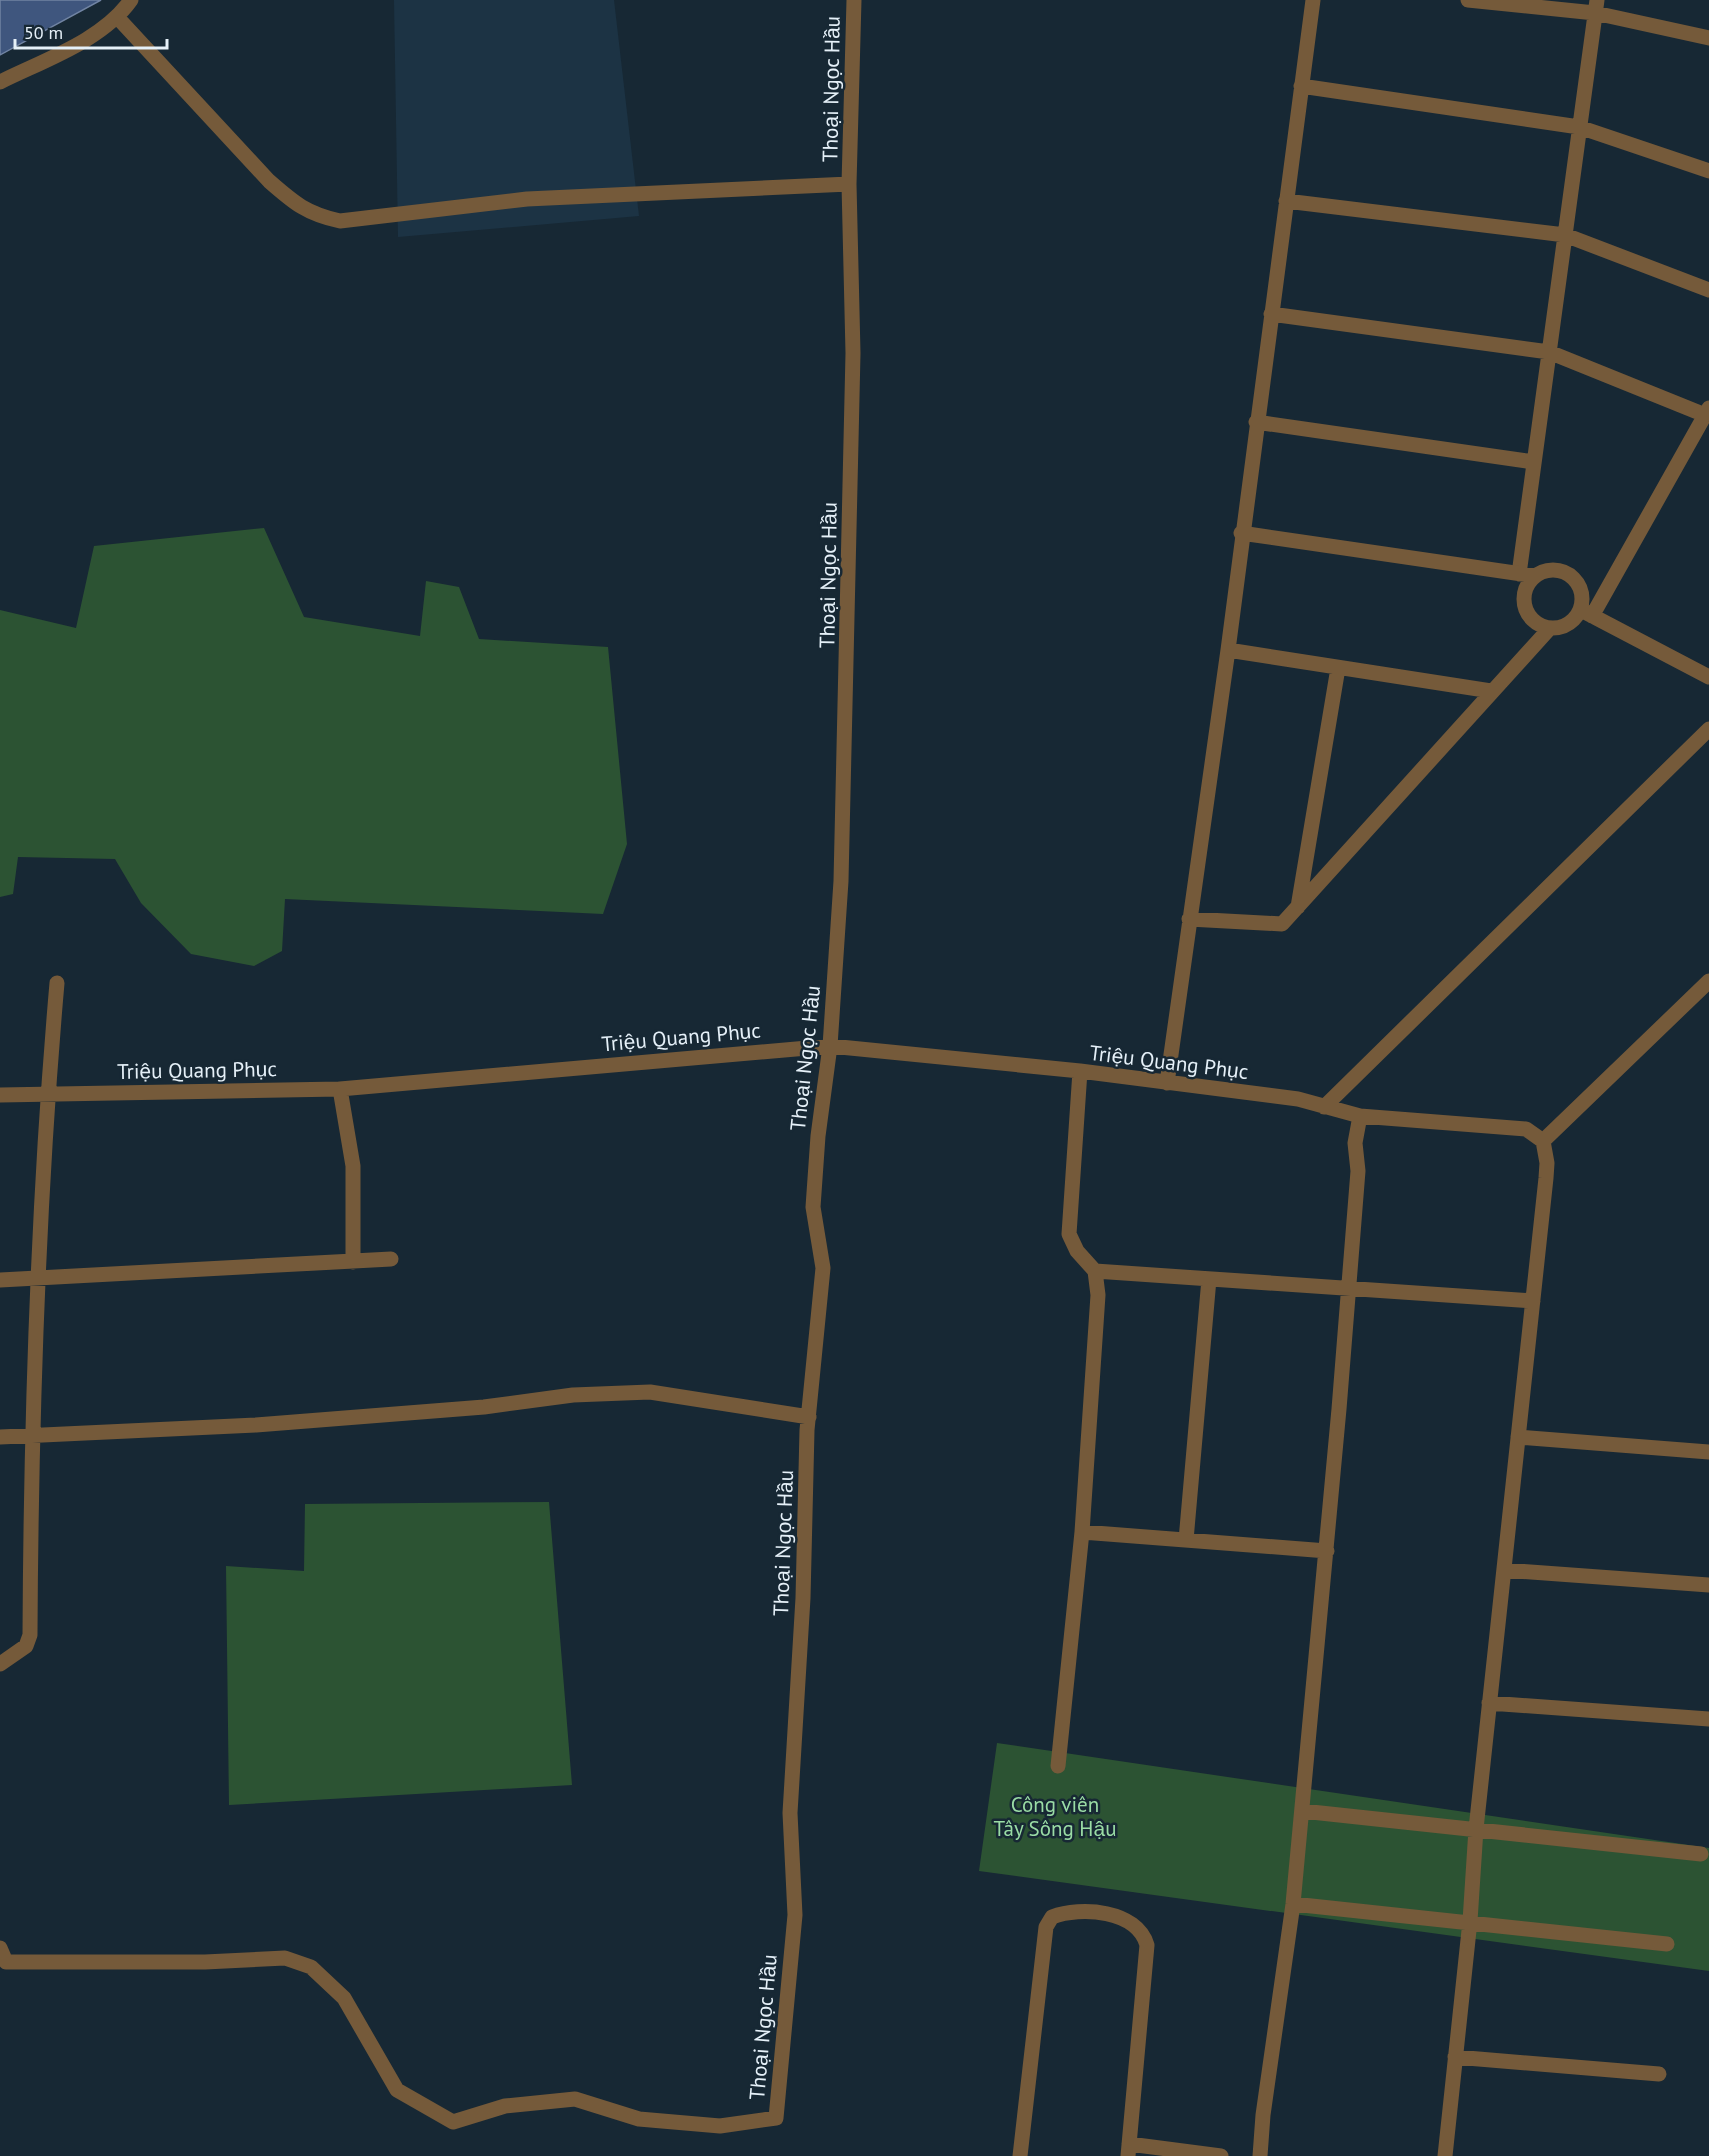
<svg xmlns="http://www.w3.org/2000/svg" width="1709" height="2156" font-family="'PT Sans',sans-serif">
	<rect width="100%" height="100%" fill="#172834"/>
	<!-- built -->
	<path fill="#1c3344" d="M394,0h220l25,216 -241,21z"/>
	<!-- green -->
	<path fill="#2c5333" d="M264,528l40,89 116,19 6,-55 33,6 20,52 129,8 19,197 -24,70 -318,-15 -3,52 -28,15 -63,-12 -50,-51 -26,-44 -97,-2 -5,37 -13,3v-287l76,18 18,-82z
		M549,1502l23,283 -343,20 -3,-239 78,5 1,-67z
		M997,1743l712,105v123l-730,-100z"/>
	<!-- water -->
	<path fill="#3f567e" stroke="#7184a3" stroke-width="1.5" d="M0,0h101l-101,55z"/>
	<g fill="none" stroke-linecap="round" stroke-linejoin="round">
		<!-- minor -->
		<path stroke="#755a3a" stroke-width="15" d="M1468,0l127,13 114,25
			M118,18l151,163c25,22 38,33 71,40l187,-22 322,-15
			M0,82c44,-22 102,-41 131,-82
			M1301,86l278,41 130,44
			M1286,201l279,34 144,55
			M1271,314l278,38 156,63
			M1256,422l278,40
			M1241,533l294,43
			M1524 599a29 29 0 1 1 58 0a29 29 0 1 1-58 0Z
			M1519,574l78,-574
			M1585,612l124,65
			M1592,616l117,-208
			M1228,650l263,41
			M1298,907l40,-239
			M1189,919l93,5 268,-296
			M1167,1083l61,-433 85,-650
			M340,1089l13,77v96
			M0,1095l340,-6 490,-43 250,25 218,28 62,17 166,13 17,12 4,22 -1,15 -70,651 -6,92 -25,235
			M1324,1107l385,-378
			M1543,1141l166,-160
			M1095,1271l438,30
			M0,1280l391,-21
			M0,1437l256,-12 228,-18 89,-12 77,-3 159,25
			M1518,1437l191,15
			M1082,1532l245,19
			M1186,1540l23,-261
			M1504,1570l205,15
			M0,1664l26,-18 4,-11c1,-218 8,-435 27,-652
			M1489,1703l220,16
			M1058,1766l24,-234 16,-237 -3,-24 -18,-20 -8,-17 11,-163
			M1302,1811l399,43
			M1293,1904l374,40
			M0,1948l6,14h199l80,-4 26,9 33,31 53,92 56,32 52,-16 70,-7 64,20 81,7 56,-8 19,-203 -5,-102 13,-215 4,-168 16,-162 -10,-61 5,-71 12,-90 11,-165 12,-528 -4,-169 5,-184
			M1455,2057l204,17
			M1129,2144l92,12
			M1020,2156l26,-229 6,-10c29,-11 85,-7 95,28l-19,211
			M1260,2156l3,-41 30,-211 46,-495 19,-238 -3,-28 5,-27"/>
	</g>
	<g text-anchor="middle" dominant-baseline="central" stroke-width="5" stroke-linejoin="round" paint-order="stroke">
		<!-- street labels -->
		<g font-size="21" fill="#e5f0f8" stroke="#172834">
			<text transform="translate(831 89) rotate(-89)">Thoại Ngọc Hầu</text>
			<text transform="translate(828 575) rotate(-89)">Thoại Ngọc Hầu</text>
			<text transform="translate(681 1037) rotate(-5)">Triệu Quang Phục</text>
			<text transform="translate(805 1058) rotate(-84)">Thoại Ngọc Hầu</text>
			<text transform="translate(1169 1062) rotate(7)">Triệu Quang Phục</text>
			<text transform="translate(197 1070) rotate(-1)">Triệu Quang Phục</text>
			<text transform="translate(783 1543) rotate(-88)">Thoại Ngọc Hầu</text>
			<text transform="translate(763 2027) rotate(-85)">Thoại Ngọc Hầu</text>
		</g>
		<!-- park labels -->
		<g font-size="21" fill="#9adca5" stroke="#172834">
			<text x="1055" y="1804">Công viên<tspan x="1055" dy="24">Tây Sông Hậu</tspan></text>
		</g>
	</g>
	<!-- scale -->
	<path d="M15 39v9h152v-9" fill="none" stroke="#e5f0f8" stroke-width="3"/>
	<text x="24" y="39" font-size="18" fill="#e5f0f8" stroke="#172834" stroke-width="4.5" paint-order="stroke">50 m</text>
</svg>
